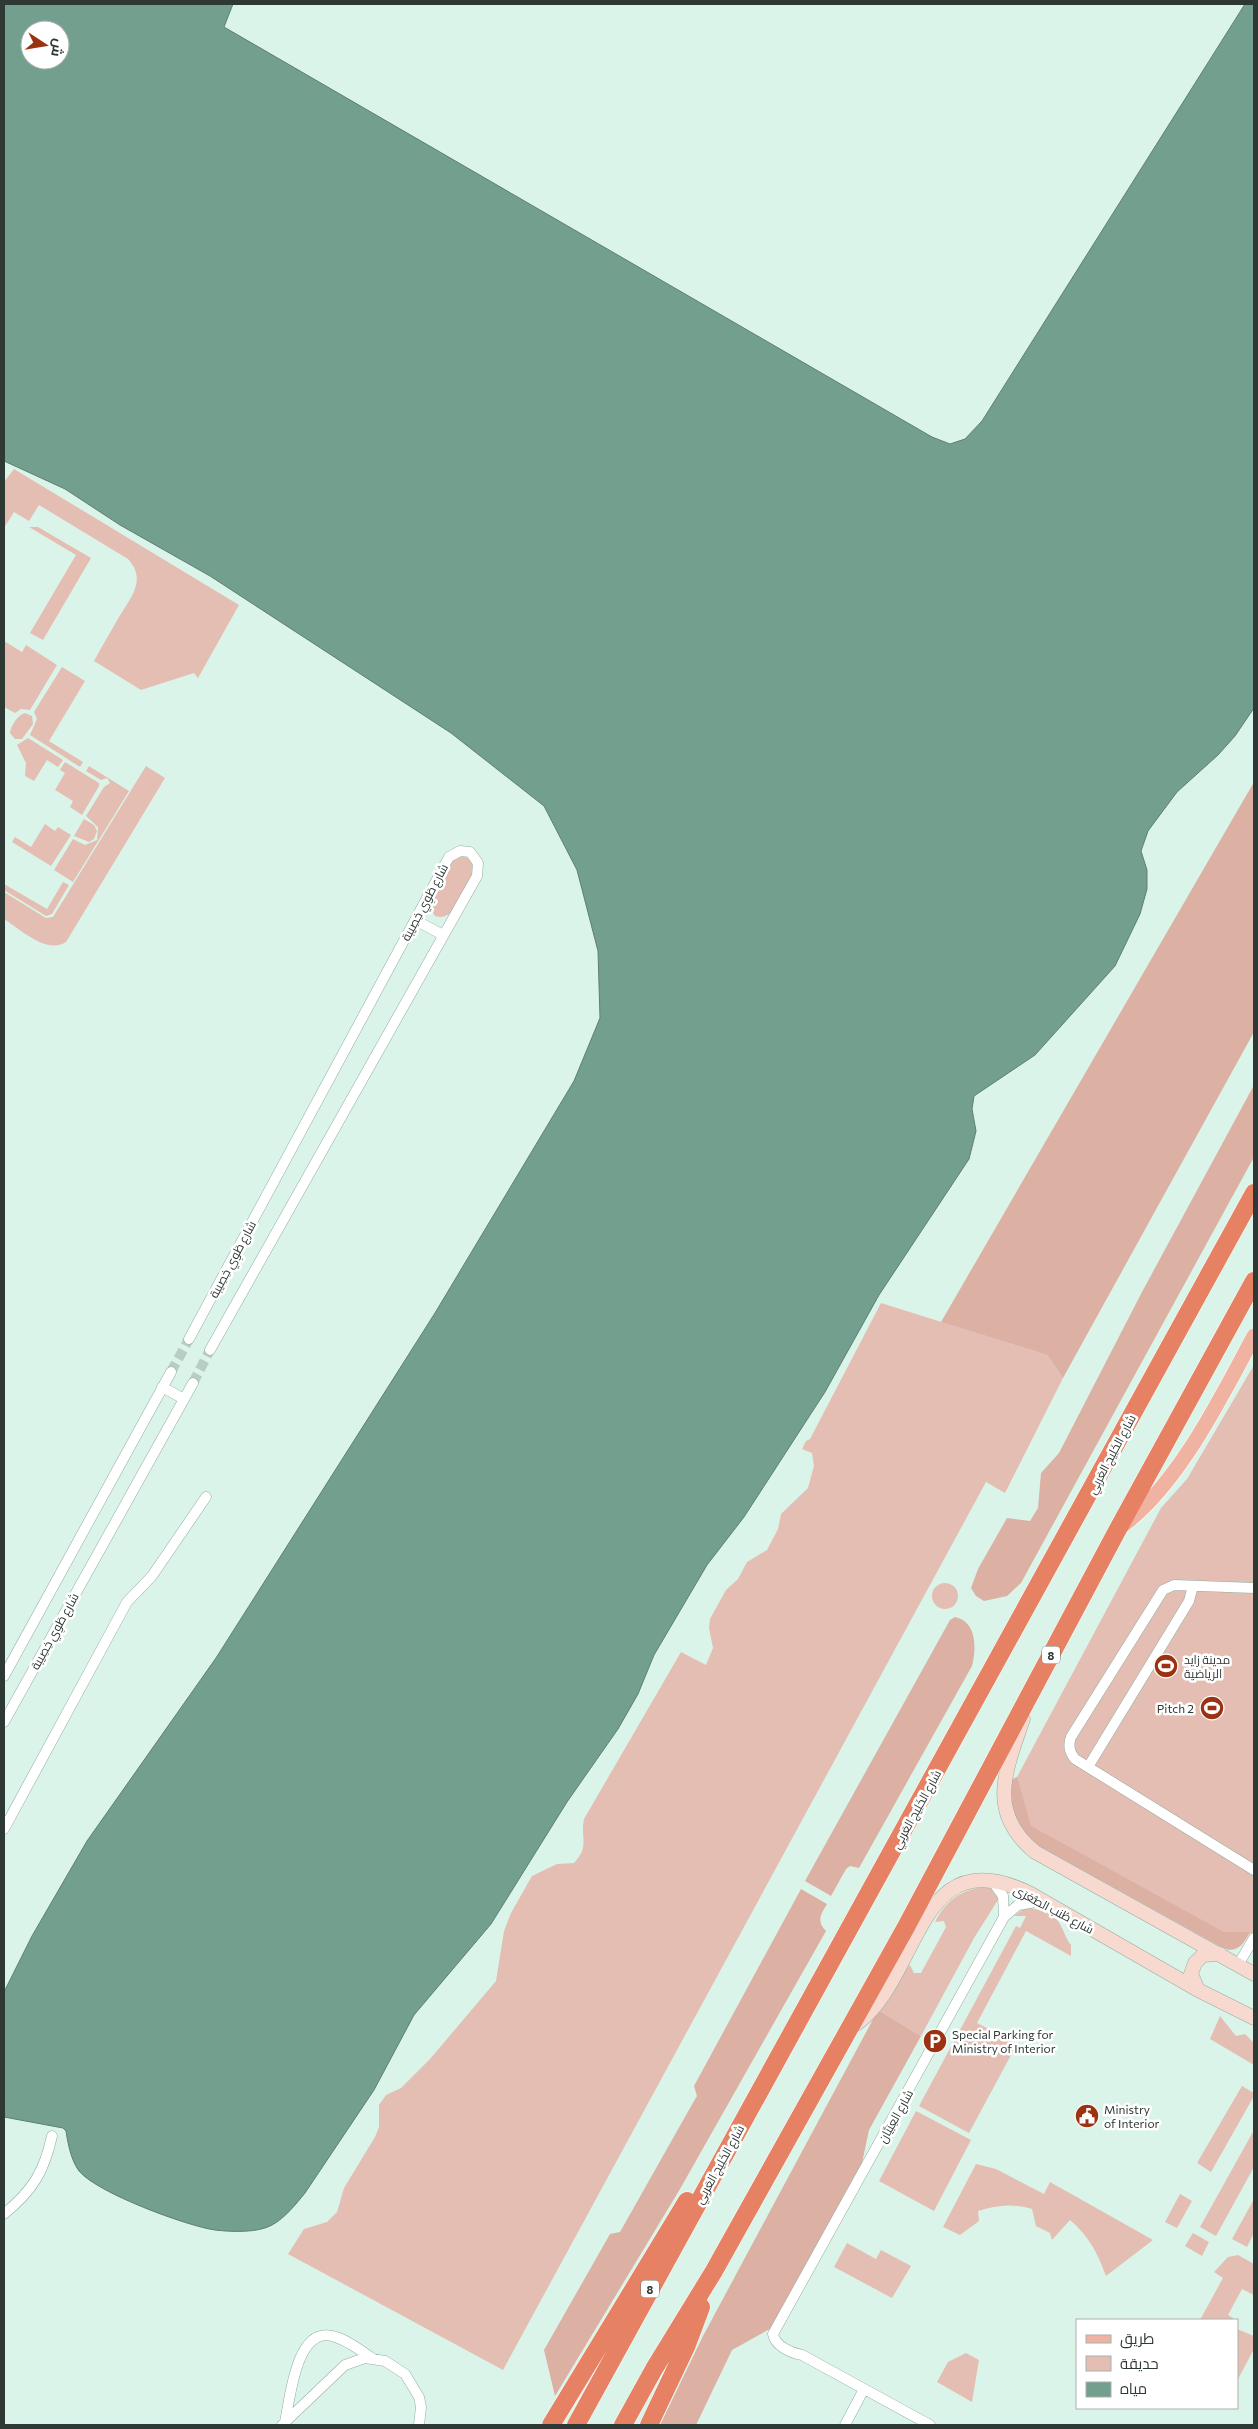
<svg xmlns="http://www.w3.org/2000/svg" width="1258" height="2429" font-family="Commissioner,Cairo,sans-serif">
	<rect width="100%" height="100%" fill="#daf4e9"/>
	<!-- green -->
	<path fill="#e4beb3" d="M14,469l225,136 -41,73 -4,-5 -53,17 -47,-29c8,-15 17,-30 25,-44 12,-20 28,-37 9,-58l-89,-54 -10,16 -15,-9 -10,16v-46z
		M29,527h9l53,31 -48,82 -13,-7 46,-78z
		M4,641l18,11 4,-7 31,20 -27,45 -9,-1 -6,4 -11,-6z
		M62,667l23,14 -36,60 34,21 -3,5 -50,-32 7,-16 -3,-7z
		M25,713l7,3 1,8 -11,15h-7l-5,-6c1,-8 8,-18 15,-20z
		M28,738l35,22 -5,7 -11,-7 -13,21 -9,-5 1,-13 -9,-18z
		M65,762l34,21v3l-17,29 -12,-8 3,-6 -18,-11 10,-17 -5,-3z
		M89,766l40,25 -56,91 -19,-12 19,-31 12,6 12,-5 1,-13 -12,-11 18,-29 6,-4 -3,-5 -6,2 -15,-9z
		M146,766l19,12 -99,164c-19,13 -46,-13 -62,-23v-27l42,26 7,-1z
		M84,819l10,6 3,6 -3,8 -5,3 -15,-6z
		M45,824l10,7 3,-4 13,8 -20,31 -39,-24 3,-5 16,10z
		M461,855l9,4 5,13c-8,15 -19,51 -40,44l-7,-12 21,-42z
		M63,882l6,3 -17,29 -6,2 -42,-26v-6l43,25z
		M881,1303l166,52 16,23 -58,115 -19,-11 -483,888 -215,-116 16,-25 23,-7 10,-10 7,-24 31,-51 4,-10v-22l7,-10 15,-7 29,-29 66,-78 8,-50 7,-18 21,-37 25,-12 17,-1c16,-17 6,-25 10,-44l97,-167 25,13 7,-17 -4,-20 1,-9 16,-29 12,-11 9,-17 20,-12 11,-21 3,-15 27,-26 6,-22 -2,-13 -10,-4 4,-8 4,-2z
		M1254,1365v570l-4,-2c-6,9 -9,17 -22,17l-194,-107 -25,-62 8,-4 144,-269 26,-29z
		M932 1596a13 13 0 1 1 26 0a13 13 0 1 1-26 0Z
		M983,1887l8,1 6,5 1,7 -24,38 -53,98 -43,-26 18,-33 14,-12 4,8h7l25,-46 -2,-6 -9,1c11,-21 24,-31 48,-35z
		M1025,1908c10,-1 30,6 35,16 5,9 5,13 11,21v11l-45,-25 -49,92 40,21 -48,89 -50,-27 97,-180 4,2 6,-12h-12z
		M1220,2016l16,20 9,-2 9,9v22l-44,-26z
		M1242,2086l12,7v3l-43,76 -14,-9z
		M916,2111l55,29 -37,71 -55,-30z
		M1254,2130v37l-38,69 -16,-9z
		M976,2164l20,5 48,25 6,-12 103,58 -47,36c-8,-22 -17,-40 -36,-56l-18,20 -2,-7 -14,-7 -4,-17c-19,-6 -35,-4 -54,2l1,10 -19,14 -17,-8z
		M1180,2194l12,7 -15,27 -12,-6z
		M1254,2199v34l-7,14 -15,-8z
		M1193,2233l16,9 -7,14 -17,-10z
		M847,2243l29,16 5,-9 30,16 -19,32 -58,-31z
		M1238,2255l16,9v31l-12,-6 -14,26 5,3 -2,2h-31l23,-42 -9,-6 14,-15z
		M1237,2329l17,7v13l-17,32z
		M966,2353l13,7 -7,42 -35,-20 11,-20z"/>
	<!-- forest -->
	<path fill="#dcb0a3" d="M1254,782v250l-191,346 -16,-23 -106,-33z
		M1254,1085v72l-233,426 -14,13 -23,5 -8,-5 -5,-8 7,-19 29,-51 23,3 8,-13 3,-35 18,-20 83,-161z
		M955,1617c23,5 21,33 17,49l-113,202 -9,-2 -4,3 -15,27 -26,-15 145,-261z
		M1017,1777l14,49 193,106h26c-7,11 -12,21 -27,16l-189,-105 -21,-23 -4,-39z
		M801,1889l26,15c-6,10 -11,17 -1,27l-146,258 -125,207 -11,-46 66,-116 10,-2 74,-131 3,-5 -3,-10z
		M878,2010l43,26 -52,94 -7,33 -87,163 -43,24 -36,75h-36l43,-89z"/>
	<!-- water -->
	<path fill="#729f8e" stroke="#5e8073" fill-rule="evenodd" d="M4,4h229l-9,23 708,410 18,7 15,-5 17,-18 263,-417h9v704l-19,28 -17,19 -41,37 -29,39 -7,20 6,19v19l-7,25 -25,52 -80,89 -61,41 -2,13 4,22 -7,28 -90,136 -54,97 -81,125 -37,48 -53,90 -16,39 -20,35 -51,73 -76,122 -77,91 -40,75 -69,103c-9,11 -20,25 -33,32 -14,8 -40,7 -57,5 -28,-4 -118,-37 -136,-59 -8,-11 -11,-27 -13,-40l-3,-3 -59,-11v-125l28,-56 55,-95 129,-183 219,-345 139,-232 26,-63 -2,-67 -21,-81 -33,-64 -93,-73 -241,-157 -90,-51 -55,-36 -61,-28zM30,30h30v30h-30z"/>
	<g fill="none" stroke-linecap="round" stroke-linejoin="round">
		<!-- street-tunnel -->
		<path stroke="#b8cec5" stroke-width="10" stroke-dasharray="10 5" stroke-linecap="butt" d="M171,1372l18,-33
			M193,1383l17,-33"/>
		<!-- street casing -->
		<g stroke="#93aca2" stroke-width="11">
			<path id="street" d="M415,920l28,15
				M189,1339l260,-482 11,-6 10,1 8,11 -1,13 -267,474
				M162,1387l22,12
				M1254,1588l-80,-3 -11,5 -92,147c-3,8 -2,15 4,22l179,111
				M4,1676l167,-304
				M4,1722l189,-339
				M1088,1767l101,-166 4,-15
				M4,1829l123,-227 25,-26 54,-79
				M993,1882l10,14 1,21
				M1238,1965l16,-27
				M4,2214c29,-24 40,-42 48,-78
				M285,2422c5,-23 11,-95 47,-86 14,3 28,14 40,22
				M282,2425l63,-60 20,-7 20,3 20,13 14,23 2,10 -2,18
				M845,2425l19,-36
				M930,2425l-128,-70c-11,-2 -27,-9 -29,-21l231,-417 14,-12 23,-4"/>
		</g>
		<!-- secondary casing -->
		<g stroke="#93aca2" stroke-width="15">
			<path id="secondary" d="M1023,1719c-17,51 -37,93 12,133l219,122
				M1198,1990l-7,-16 4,-11 8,-8 17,-1
				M852,2027c71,-46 61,-192 179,-133l167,96 56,28"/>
		</g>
		<!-- primary casing -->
		<g stroke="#fff" stroke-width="16">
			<path id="primary" d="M1119,1528c58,-40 102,-131 135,-192"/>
		</g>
		<!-- highway casing -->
		<g stroke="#fff" stroke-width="19">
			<path id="highway" d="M551,2425l136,-224
				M576,2425l678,-1232
				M623,2425l31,-56 60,-98 192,-344 212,-398 136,-248
				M649,2425l37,-78 15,-40"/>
		</g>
		<!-- street -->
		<use href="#street" stroke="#fff" stroke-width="10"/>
		<!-- secondary -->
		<use href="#secondary" stroke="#f8d9d0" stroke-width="14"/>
		<!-- primary -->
		<use href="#primary" stroke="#f0b3a2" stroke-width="15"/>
		<!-- highway -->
		<use href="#highway" stroke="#e68164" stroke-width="18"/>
	</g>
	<!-- icons -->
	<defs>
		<g id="stadium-disc" transform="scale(1.25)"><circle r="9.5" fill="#9b3313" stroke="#fff"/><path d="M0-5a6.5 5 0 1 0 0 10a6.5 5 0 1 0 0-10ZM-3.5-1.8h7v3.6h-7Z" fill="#fff"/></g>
		<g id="parking-disc" transform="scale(1.25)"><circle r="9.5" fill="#9b3313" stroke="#fff"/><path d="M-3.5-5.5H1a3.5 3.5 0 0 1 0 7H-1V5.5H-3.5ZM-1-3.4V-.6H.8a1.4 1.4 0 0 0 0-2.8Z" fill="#fff"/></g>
		<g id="civic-disc" transform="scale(1.25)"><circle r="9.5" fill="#9b3313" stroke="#fff"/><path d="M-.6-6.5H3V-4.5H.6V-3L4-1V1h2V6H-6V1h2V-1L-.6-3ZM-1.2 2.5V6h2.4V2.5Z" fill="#fff"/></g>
	</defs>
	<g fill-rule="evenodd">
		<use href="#stadium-disc" x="1166" y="1666"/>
		<use href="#stadium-disc" x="1212" y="1708"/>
		<use href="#parking-disc" x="935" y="2041"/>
		<use href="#civic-disc" x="1087" y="2116"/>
	</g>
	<g text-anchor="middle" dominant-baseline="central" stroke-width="5" stroke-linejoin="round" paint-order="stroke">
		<!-- shield labels -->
		<g fill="#fff" stroke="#6d7471" stroke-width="1">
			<rect x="1042" y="1646.5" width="18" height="17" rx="4"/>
			<rect x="641" y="2280.5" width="18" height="17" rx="4"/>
		</g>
		<g font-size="11" font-weight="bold" fill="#2e3834">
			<text x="1051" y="1655">8</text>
			<text x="650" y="2289">8</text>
		</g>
		<!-- street labels -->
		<g font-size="12" fill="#2e3834" stroke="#fff">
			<text transform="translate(424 902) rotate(-62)">شارع طَوِي خِصِيبة</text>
			<text transform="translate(232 1259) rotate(-62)">شارع طَوِي خِصِيبة</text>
			<text transform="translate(1111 1454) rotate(-62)">شارع الخَلِيج العَربِي</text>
			<text transform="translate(54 1631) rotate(-61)">شارع طَوِي خِصِيبة</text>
			<text transform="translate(916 1809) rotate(-61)">شارع الخَلِيج العَربِي</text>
			<text transform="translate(1054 1909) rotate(28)">شارع طُنب الصُّغرَى</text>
			<text transform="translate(895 2116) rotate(-61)">شارع العِبَيَّان</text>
			<text transform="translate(719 2164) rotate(-61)">شارع الخَلِيج العَربِي</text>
		</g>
		<!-- poi labels -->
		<g font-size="12" fill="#2e3834" stroke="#fff" text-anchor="start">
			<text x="1184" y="1659">مدينة زايد<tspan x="1184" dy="14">الرياضية</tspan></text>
			<text x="1194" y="1708" text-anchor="end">Pitch 2</text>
			<text x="952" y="2034">Special Parking for<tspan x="952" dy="14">Ministry of Interior</tspan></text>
			<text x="1104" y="2109">Ministry<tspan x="1104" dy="14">of Interior</tspan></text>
		</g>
	</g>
	<!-- border -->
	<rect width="1258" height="2429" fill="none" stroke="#2e3834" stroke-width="10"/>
	<!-- legend -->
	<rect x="1076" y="2319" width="162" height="90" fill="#ffffff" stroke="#abafae"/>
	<rect x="1086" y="2335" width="25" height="8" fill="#f0b3a2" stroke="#abafae"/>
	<text x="1120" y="2344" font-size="15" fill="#2e3834">طريق</text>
	<rect x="1086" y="2356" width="25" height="15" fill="#e4beb3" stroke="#abafae"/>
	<text x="1120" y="2369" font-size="15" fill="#2e3834">حديقة</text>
	<rect x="1086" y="2382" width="25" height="15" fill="#729f8e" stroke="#abafae"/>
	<text x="1120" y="2394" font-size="15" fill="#2e3834">مياه</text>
	<!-- north arrow -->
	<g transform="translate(45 45) rotate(102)"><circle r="24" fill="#ffffff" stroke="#abafae"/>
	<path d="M0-4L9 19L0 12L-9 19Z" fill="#9b3313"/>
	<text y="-8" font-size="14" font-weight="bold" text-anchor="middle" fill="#2e3834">ش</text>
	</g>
</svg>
